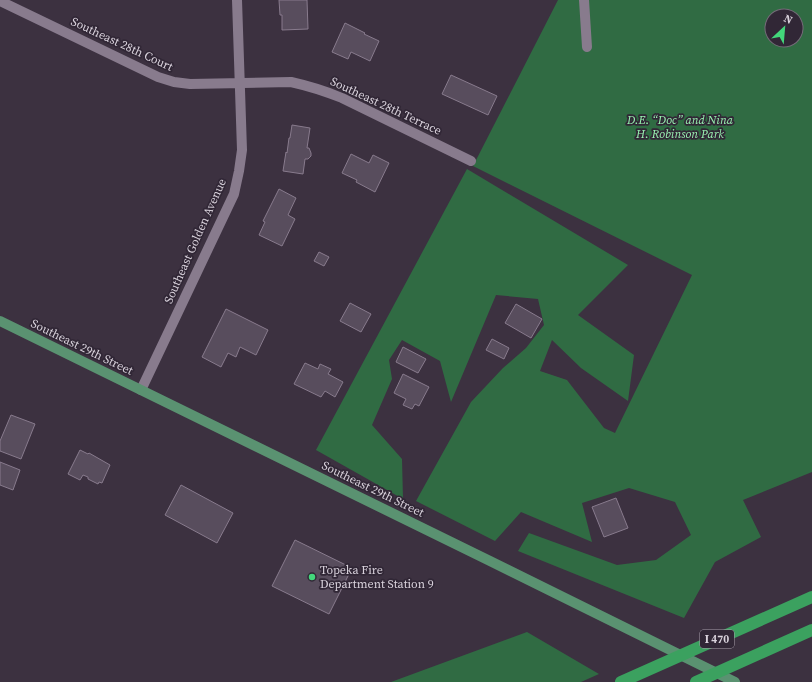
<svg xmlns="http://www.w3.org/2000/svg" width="812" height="682" font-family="'Source Serif 4',serif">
	<rect width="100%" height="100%" fill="#3c3140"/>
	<!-- green -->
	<path fill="#306b43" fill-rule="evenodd" d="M558,0h254v472l-69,28 18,37 -46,25 -31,56 -166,-67 11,-18 88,32 39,-5 35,-25 -16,-33 -46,-14 -47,15 10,39 -71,-30 -26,29 -79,-40 55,-99 32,-34 23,-20 18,-23 -6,-26 -42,-4 -45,107 -11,-41 -38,-21 -13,20 3,19 -20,46 30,34 1,40 -87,-49 151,-281 161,96 -50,50 56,40 -6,46 -47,-33 -29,-28 -12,31 27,9 37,48 11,5 77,-158 -219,-109zM772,16h24v24h-24z
		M527,632l72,42 -18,8h-190z"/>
	<!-- building -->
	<path fill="#584d5d" stroke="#887b8d" d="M279,0h28l1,29 -26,1v-15h-2z
		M345,23l20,10 -1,1 15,7 -9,20 -19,-9 -3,7 -16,-7z
		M451,75l46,21 -9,19 -46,-21z
		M292,125l18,3 -3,20h2l2,5v3l-3,3h-3l-2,15 -20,-3 3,-19 1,1 2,-15h1z
		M351,154l18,9 4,-8 16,8 -14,29 -19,-10 1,-2 -15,-7z
		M279,189l17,9 -8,17 7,4 -13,27 -23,-11 6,-13 -2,-1z
		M319,252l10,5 -5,9 -10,-5z
		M350,303l21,11 -10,18 -21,-11z
		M516,304l26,15 -11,19 -26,-15z
		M226,309l42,21 -12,25 -16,-8 -4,10 -8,-4 -7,14 -19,-10z
		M492,339l17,9 -5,11 -18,-9z
		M403,347l23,12 -8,14 -22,-11z
		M305,363l13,6 2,-5 11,5 -3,5 15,8 -8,15 -10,-6 -4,6 -27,-13z
		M403,374l26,13 -10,19 -4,-2 -3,5 -9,-4 3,-6 -12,-6z
		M11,415l24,9 -14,35 -21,-8v-10z
		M80,450l8,4 1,-1 21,12 -8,18 -3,-1 -1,2 -10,-5v-2l-5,-2 -3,5 -12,-6z
		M0,462l20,8 -7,20 -13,-5z
		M181,485l52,28 -16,30 -52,-28z
		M616,498l12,30 -24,9 -12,-30z
		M295,540l57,28 -23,46 -57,-28z"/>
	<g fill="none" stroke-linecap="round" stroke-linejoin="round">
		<!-- minor -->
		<path stroke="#887b8d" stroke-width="10" d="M584,0l3,47
			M0,1l158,76 16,5 16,2 101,-2c18,4 34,9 51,16l129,63
			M141,390l93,-196 5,-23 3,-21 -5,-150"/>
		<!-- major -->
		<path stroke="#5a9271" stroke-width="10" d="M0,321l490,240 245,121"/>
		<!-- highway -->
		<path stroke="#3ba15f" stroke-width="12" d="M621,682l191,-85
			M696,682l116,-52"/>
	</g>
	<!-- markers -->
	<circle fill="#43d77b" stroke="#312736" stroke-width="1.5" cx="312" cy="577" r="4"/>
	<g text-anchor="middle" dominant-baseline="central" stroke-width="3.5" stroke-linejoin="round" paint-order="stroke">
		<!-- shield labels -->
		<rect fill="#312736" stroke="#a79faa" stroke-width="1" x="700" y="630" width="34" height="18" rx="3"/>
		<g font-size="11" font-weight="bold" fill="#d9d2dc">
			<text x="717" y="639">I 470</text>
		</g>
		<!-- street labels -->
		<g font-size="12" fill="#d9d2dc" stroke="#312736">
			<text transform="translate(122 44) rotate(25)">Southeast 28th Court</text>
			<text transform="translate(386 106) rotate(25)">Southeast 28th Terrace</text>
			<text transform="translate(195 241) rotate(-66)">Southeast Golden Avenue</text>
			<text transform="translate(82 347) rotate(26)">Southeast 29th Street</text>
			<text transform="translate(373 489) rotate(26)">Southeast 29th Street</text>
		</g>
		<!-- park labels -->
		<g font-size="12" font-style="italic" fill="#99f2b1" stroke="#312736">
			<text x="680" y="120">D.E. “Doc” and Nina<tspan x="680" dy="14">H. Robinson Park</tspan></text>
		</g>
		<!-- poi labels -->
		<g font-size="12" fill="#d9d2dc" stroke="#312736" text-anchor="start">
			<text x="320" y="570">Topeka Fire<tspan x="320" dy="14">Department Station 9</tspan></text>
		</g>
	</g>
	<!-- north arrow -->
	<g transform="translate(784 28) rotate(26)"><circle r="19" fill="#312736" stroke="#746b78"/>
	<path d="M0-3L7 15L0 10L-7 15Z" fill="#43d77b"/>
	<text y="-6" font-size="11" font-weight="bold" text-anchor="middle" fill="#d9d2dc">N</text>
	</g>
</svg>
